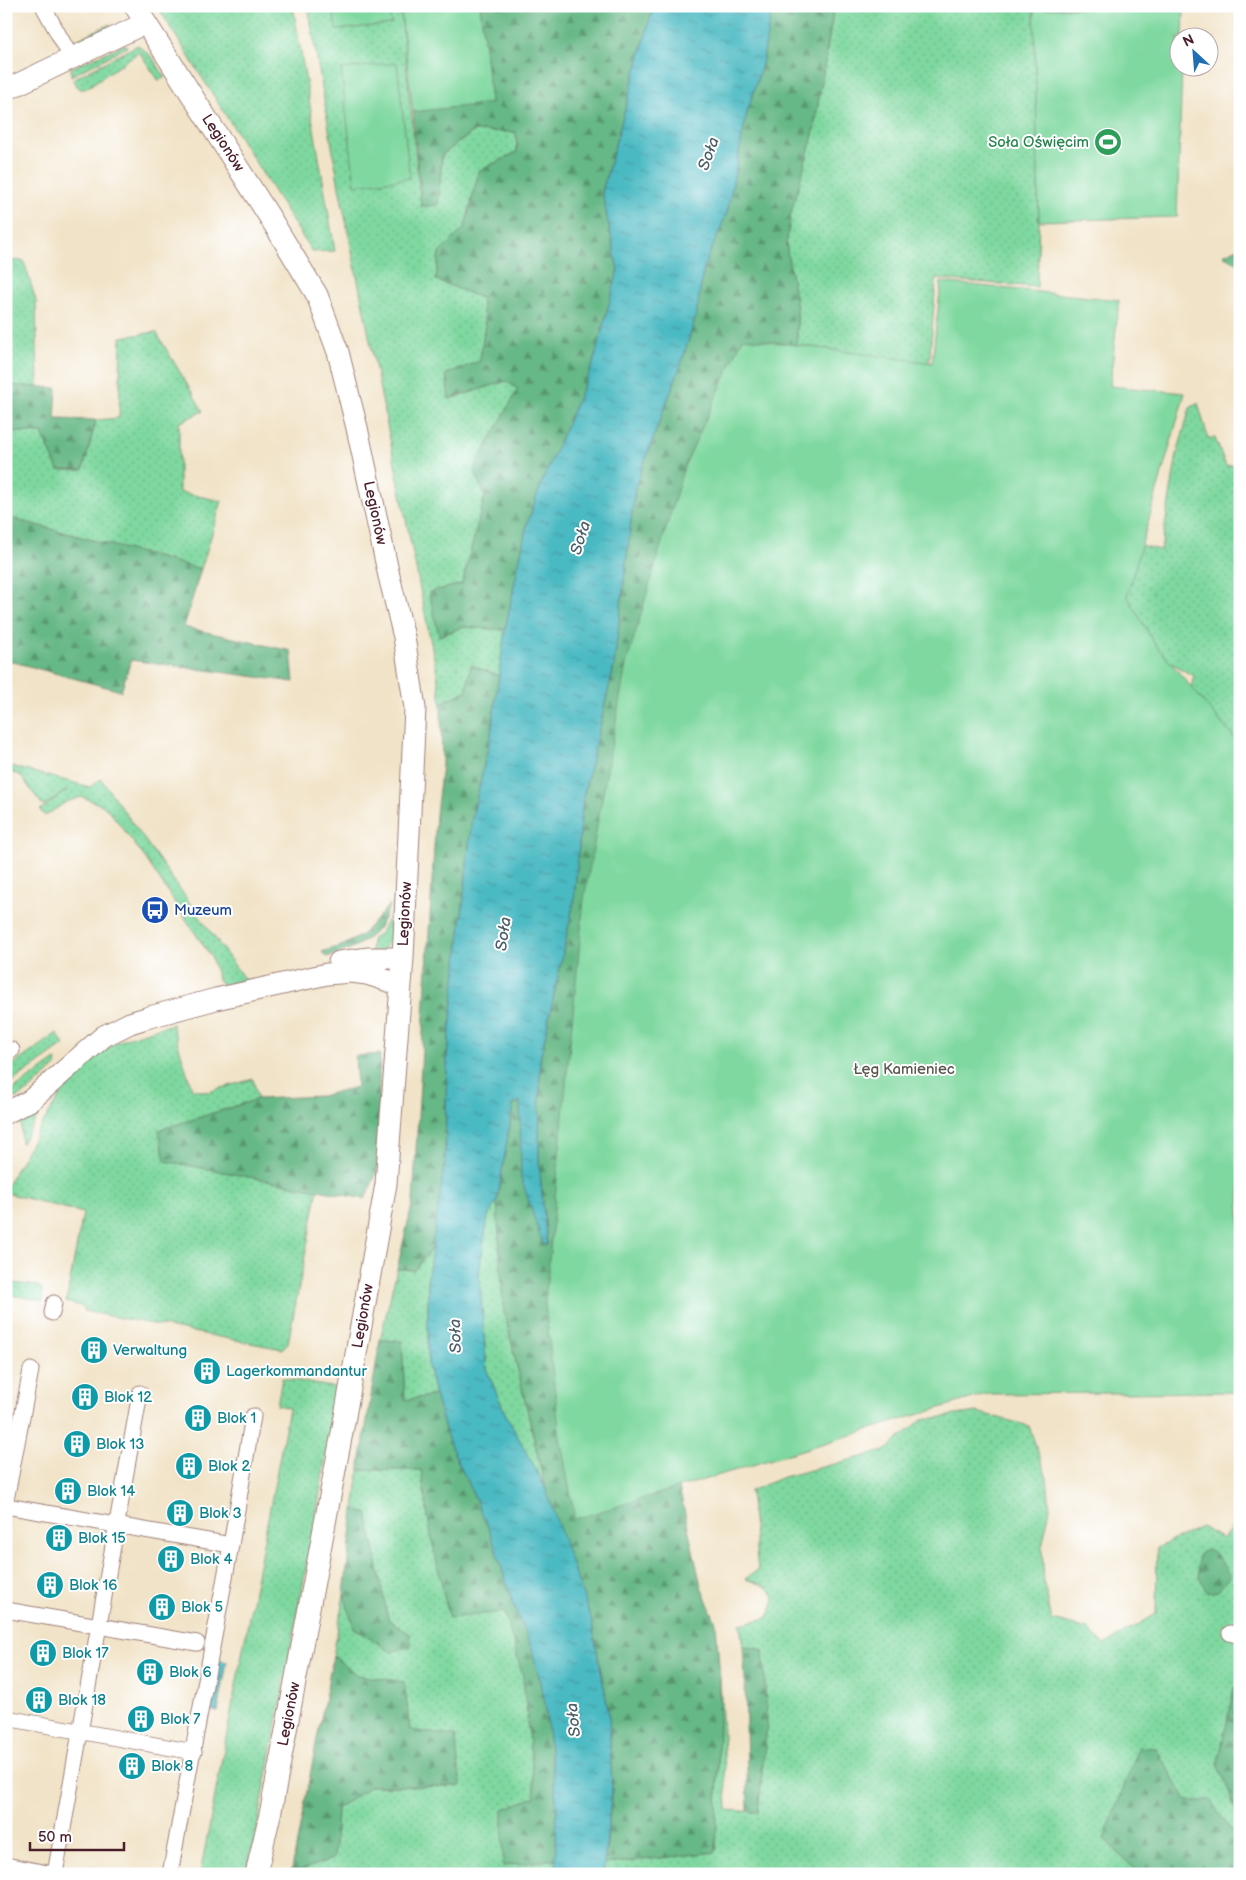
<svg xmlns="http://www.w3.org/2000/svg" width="1246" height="1880" font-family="'Balsamiq Sans',sans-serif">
	<defs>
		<pattern id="grass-dots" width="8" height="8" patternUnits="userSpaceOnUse" patternTransform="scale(1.25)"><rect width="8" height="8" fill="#7ed89f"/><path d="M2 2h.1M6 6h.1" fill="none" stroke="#6eb989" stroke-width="1.8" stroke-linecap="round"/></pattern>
		<pattern id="forest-firs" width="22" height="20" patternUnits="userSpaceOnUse" patternTransform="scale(1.25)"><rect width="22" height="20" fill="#66b886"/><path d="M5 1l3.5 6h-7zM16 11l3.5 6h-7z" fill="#56956e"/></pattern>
		<pattern id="water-ripples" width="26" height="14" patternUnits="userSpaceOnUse" patternTransform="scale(1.25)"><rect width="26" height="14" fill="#4ab9c2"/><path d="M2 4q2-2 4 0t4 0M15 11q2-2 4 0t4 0" fill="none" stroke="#40969e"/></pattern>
	</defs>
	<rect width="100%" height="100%" fill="#fff"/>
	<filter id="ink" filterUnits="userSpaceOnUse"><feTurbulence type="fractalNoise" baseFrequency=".02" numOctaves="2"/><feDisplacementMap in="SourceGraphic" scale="10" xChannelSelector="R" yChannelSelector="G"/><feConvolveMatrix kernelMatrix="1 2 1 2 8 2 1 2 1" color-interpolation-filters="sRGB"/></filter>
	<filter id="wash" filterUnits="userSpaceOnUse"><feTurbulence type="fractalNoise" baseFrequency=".0096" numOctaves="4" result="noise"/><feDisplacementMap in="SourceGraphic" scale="20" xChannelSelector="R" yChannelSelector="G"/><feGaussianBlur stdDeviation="1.12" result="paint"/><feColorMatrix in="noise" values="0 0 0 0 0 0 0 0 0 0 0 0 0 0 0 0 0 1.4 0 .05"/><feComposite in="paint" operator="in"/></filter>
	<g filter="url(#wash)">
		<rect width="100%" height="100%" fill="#f1e3c7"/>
		<!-- grass -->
		<path fill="url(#grass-dots)" stroke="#647c65" d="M157,6h136l42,245 -23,1z
			M308,6h92l21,200 17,-1 4,-50 32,-24 42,1 1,20 -38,19 -14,56 -26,26 -3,27 45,18 4,27 -5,36 -30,38 56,-18 12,8 -43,80 10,27 -23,88 -33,9 11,43 23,-9 42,3 -6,46 -28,-11 -5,26 -25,12 -4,-30 -98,-486z
			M834,6h336l-136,3 5,212 -2,66 -101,-8 -8,102 -131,-28v-45l-11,-63 4,-32 23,-78z
			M110,24l1,1 -33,22h-4l-4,-4z
			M125,44l2,3 -56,29v-8z
			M138,45l14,12 13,20 -6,4 -20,-29 -54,37h-6l-6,-10z
			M6,260l18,1 12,40 2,86 -32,-2z
			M156,332l47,79 -24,12v69l43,9 -21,68 -195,-52v-86l36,2 16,37h25l13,-50 23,-2 2,-81z
			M1198,403l10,35h7l11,28 14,-2v275l-33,17 -24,-37 11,-43 -48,-27 -35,-50 23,-55 27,6 16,-96 13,-46z
			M6,765l84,22 11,-8 144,201 -22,6 -5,-7 -7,-22 -65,-98 -36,-47 -8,-7 -20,-8 -16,5 -21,14 -5,-6 27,-20 -24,16 -23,-31 -14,-4z
			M393,912l-2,27 -8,11 -12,3 1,-14 9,-7 11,-19z
			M172,1024l20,65 16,3 45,-13 5,20 -99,31 7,31 152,28 -30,154 -6,6 -198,-38v-4l-18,-5 17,-89 -77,-20v-6c30,-50 62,-124 118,-148 16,-6 32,-10 48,-15z
			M57,1033l7,12 -58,41v-16z
			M56,1060l1,5 -27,25 -24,14v-9z
			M54,1089l-32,54h-1v-22l3,-4z
			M497,1201l6,105 42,181 -39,-72 -19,-44 -8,-99 9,-57z
			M433,1247l-5,29v89l7,30 -30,6 -3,-60 -22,-1 17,-71 17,1z
			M6,1282l32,4 4,3 1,12 -37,-7z
			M282,1378l55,10 -19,117 -62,329 -10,40h-46l89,-466 -12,-3z
			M977,1412l52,14 18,52 3,30 -8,39 2,37 8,36 36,9 16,16 52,-31 1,-66 44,-21 22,12 17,-23v171l-6,1 2,123 4,5v27l-29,-41 -25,-1 -30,-53 -52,91 36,35h-537l2,-10 111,-12 4,-173 7,131 31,2 9,-87 -4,-75 -20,-4 -3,-22 27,-6c16,-26 2,-32 -22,-39l13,-9 -8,-79 33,-14 102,-26 36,-31z
			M359,1470h62l10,66 73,75 19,65 12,121 -31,69 52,-7 -1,15h-264l43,-16 3,-50 34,-22h90l-51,-56 -6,-48 -47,-7 -24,-19 11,-62 10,34 56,6 -22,-15 -21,-106 -13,-3z"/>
		<!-- forest -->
		<path fill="url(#forest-firs)" stroke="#586c58" d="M480,6h172v6l-50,180 16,78 -25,94 -51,118 -15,42 -22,106 -42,-3 -24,9 -10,-44 33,-8 23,-88 -11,-27 44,-80 -12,-8 -57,18 -3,-25 34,-13 5,-36 -4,-27 -45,-18 3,-27 26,-26 14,-56 38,-19 -1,-20 -42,-1 -32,24 -4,50 -17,1 -8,-94 78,-10z
			M771,6h63l-21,129 -22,78 -5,32 11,63v45l-121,1121 25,112 15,37 4,56 -4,173 -111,12 7,-75 -3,-75 -18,-95 -43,-120 -45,-193 -6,-105 16,-96 8,-4v77l26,66 -8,-81 1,-103 34,-159 9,-104 31,-131 21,-179 45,-120 16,-51 8,-49 23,-54 20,-100 15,-49z
			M1240,247v18l-17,-10z
			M6,385l51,3 -2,31 41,1 -13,50h-25l-16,-37 -36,-2z
			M6,517l195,52 -17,58 107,24 3,31 -163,-22 -10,31 -115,-31z
			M471,665l28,11 -8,59 -19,83 -25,241 -2,102 -12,86 -19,23 -17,-1 16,-68 23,-387 6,-49 -1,-62 25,-12z
			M390,904c-4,10 -8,20 -15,28 -13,13 -32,21 -49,25l-4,-5 22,-7 19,-11z
			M380,1054l-3,118 -12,27 -200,-38 -6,-31 99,-31 63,-3 36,-9 -2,-31z
			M380,1340l22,1 3,59 30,-5 14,47 41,89 24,75 18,43 13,54 12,105 -1,51 -53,7v-57l32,-12 -12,-121 -19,-64 -55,6 -18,-82 -10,-66h-62z
			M354,1510l13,3 21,106 22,15 1,12 -20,6 -37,-24 -10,-34z
			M1207,1549l9,5 14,22 -12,15 -11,2 -8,-17 -1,-21z
			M743,1646l20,4 4,75 -9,87 -10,-1 -3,-132z
			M333,1656l24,19 47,7 6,48 45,6 6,50h-90l-34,22 -3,50 -43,16z
			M1240,1687v129l-4,-5 -18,-48 16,-75z
			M1139,1747l17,1 30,53h25l29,42v31h-100l-36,-35z"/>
		<!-- park -->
		<path fill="#7ed89f" stroke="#647c65" d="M333,6h56l2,18 -55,6z
			M400,6h80l11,97 -78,9z
			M1184,6l-1,31 -5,1v30h4l-5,149 -138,4 -5,-212z
			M397,63l13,115 -55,7 -14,-116z
			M941,282l178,18 -9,86 75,7 -58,203 27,47 86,102v647l-254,2 -411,125 -15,-82 -15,-134 39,-404 42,-234 58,-198 59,-129 189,25z"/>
		<!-- water -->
		<path fill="url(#water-ripples)" stroke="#4a6c76" d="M652,6l120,2 -10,56 -15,49 -20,100 -23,54 -8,49 -16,51 -45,120 -21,179 -31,131 -9,104 -34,159 -1,103 8,82 -4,-1 -22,-66 -1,-77 -7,4 -16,96 -9,15 -9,56 8,99 19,44 39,72 46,132 18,95 3,75 -9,85h-48l2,-66 -12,-105 -13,-54 -18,-43 -24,-75 -41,-89 -14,-47 -7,-30v-89l17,-115 2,-102 25,-241 19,-83 14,-105 22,-106 15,-42 51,-118 25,-94 -16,-78 50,-180z
			M216,1660l11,2 -9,50 -11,-2z"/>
	</g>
	<g filter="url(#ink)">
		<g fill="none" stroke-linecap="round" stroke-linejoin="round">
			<!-- street casing -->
			<g stroke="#9e8179" stroke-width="17">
				<path id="street" d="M43,6l29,53
					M6,1055l6,-5
					M52,1313l2,-10
					M6,1500l25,-130
					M6,1506l225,39
					M6,1610l191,33
					M1230,1633l10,3
					M6,1718l188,34
					M6,1865l47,9
					M55,1874l85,-481
					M170,1874l61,-329 22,-129"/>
			</g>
			<!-- secondary casing -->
			<g stroke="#9e8179" stroke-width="23">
				<path id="secondary" d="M135,6l134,210 48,79 21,57 19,76 32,148 15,61 11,71 -12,250 -17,226 -42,238 -73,388 -15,64
					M6,90l139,-67
					M339,962l30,-4h34
					M6,1113l25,-13 73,-64 26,-13 16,-5 70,-19 111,-25 24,-2 16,2 34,11"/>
			</g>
			<!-- street -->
			<use href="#street" stroke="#fff" stroke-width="15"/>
			<!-- secondary -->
			<use href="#secondary" stroke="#fff" stroke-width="21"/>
		</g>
	</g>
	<!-- icons -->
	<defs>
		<g id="stadium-disc" transform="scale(1.4375)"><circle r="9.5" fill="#2e9e5b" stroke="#fff"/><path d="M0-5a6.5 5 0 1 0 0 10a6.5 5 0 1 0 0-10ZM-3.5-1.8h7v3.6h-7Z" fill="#fff"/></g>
		<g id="bus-disc" transform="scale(1.4375)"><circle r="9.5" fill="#1a4fb4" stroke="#fff"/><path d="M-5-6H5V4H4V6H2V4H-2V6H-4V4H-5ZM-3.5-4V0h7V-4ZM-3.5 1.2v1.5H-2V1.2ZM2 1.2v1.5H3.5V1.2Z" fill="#fff"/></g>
		<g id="building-disc" transform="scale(1.4375)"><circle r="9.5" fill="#0f9aa8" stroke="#fff"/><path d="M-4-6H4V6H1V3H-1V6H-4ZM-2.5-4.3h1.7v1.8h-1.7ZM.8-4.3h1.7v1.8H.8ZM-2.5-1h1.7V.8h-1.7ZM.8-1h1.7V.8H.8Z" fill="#fff"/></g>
	</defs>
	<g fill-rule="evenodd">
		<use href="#stadium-disc" x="1108" y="142"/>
		<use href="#bus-disc" x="155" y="910"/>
		<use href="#building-disc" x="94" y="1350"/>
		<use href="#building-disc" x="207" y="1371"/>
		<use href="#building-disc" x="85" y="1397"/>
		<use href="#building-disc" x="198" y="1418"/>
		<use href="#building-disc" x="77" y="1444"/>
		<use href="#building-disc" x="189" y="1466"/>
		<use href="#building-disc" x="68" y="1491"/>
		<use href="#building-disc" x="180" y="1513"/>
		<use href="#building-disc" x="59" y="1538"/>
		<use href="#building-disc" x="171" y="1559"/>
		<use href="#building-disc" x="50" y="1585"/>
		<use href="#building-disc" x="162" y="1607"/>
		<use href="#building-disc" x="43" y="1653"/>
		<use href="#building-disc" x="150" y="1672"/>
		<use href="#building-disc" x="39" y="1700"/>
		<use href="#building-disc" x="141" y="1719"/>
		<use href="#building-disc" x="132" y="1766"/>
	</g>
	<g text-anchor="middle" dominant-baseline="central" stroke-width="4" stroke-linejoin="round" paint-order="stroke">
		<!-- leisure labels -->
		<g font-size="15" fill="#27864d" stroke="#fff" text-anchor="end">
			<text x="1089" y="142">Soła Oświęcim</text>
		</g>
		<!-- street labels -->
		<g font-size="15" fill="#4a1f2b" stroke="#fff">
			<text transform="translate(223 143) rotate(57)">Legionów</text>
			<text transform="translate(375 513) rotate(78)">Legionów</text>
			<text transform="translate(405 914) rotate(-87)">Legionów</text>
			<text transform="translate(363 1316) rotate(-80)">Legionów</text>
			<text transform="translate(289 1714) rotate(-79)">Legionów</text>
		</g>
		<!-- transit labels -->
		<g font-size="15" fill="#164399" stroke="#fff" text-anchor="start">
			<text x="174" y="910">Muzeum</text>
		</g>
		<!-- park labels -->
		<g font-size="15" fill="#5a564e" stroke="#fff">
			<text x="904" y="1069">Łęg Kamieniec</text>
		</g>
		<!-- culture labels -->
		<g font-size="15" fill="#0d838f" stroke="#fff" text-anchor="start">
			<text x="113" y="1350">Verwaltung</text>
			<text x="226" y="1371">Lagerkommandantur</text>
			<text x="104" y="1397">Blok 12</text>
			<text x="217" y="1418">Blok 1</text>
			<text x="96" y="1444">Blok 13</text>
			<text x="208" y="1466">Blok 2</text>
			<text x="87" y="1491">Blok 14</text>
			<text x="199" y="1513">Blok 3</text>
			<text x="78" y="1538">Blok 15</text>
			<text x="190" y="1559">Blok 4</text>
			<text x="69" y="1585">Blok 16</text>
			<text x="181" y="1607">Blok 5</text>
			<text x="62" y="1653">Blok 17</text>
			<text x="169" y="1672">Blok 6</text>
			<text x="58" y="1700">Blok 18</text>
			<text x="160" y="1719">Blok 7</text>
			<text x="151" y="1766">Blok 8</text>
		</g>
		<!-- water labels -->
		<g font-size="16" font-style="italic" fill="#4a5d67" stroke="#fff">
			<text transform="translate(709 154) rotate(-70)">Soła</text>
			<text transform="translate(581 538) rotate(-73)">Soła</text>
			<text transform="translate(504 934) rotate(-82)">Soła</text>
			<text transform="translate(456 1336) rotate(-92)">Soła</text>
			<text transform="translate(574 1720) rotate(-96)">Soła</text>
		</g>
	</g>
	<!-- margin -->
	<rect width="1246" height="1880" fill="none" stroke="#fff" stroke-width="25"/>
	<!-- north arrow -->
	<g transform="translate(1194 52) rotate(334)"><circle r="24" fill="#ffffff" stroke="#b7a5aa"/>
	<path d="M0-4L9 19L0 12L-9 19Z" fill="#1f6fb2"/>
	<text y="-8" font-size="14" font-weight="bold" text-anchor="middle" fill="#4a1f2b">N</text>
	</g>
	<!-- scale -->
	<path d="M30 1842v8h94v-8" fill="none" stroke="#4a1f2b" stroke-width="2.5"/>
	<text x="38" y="1842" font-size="15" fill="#4a1f2b" stroke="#ffffff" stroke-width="4" paint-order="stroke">50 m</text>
</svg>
